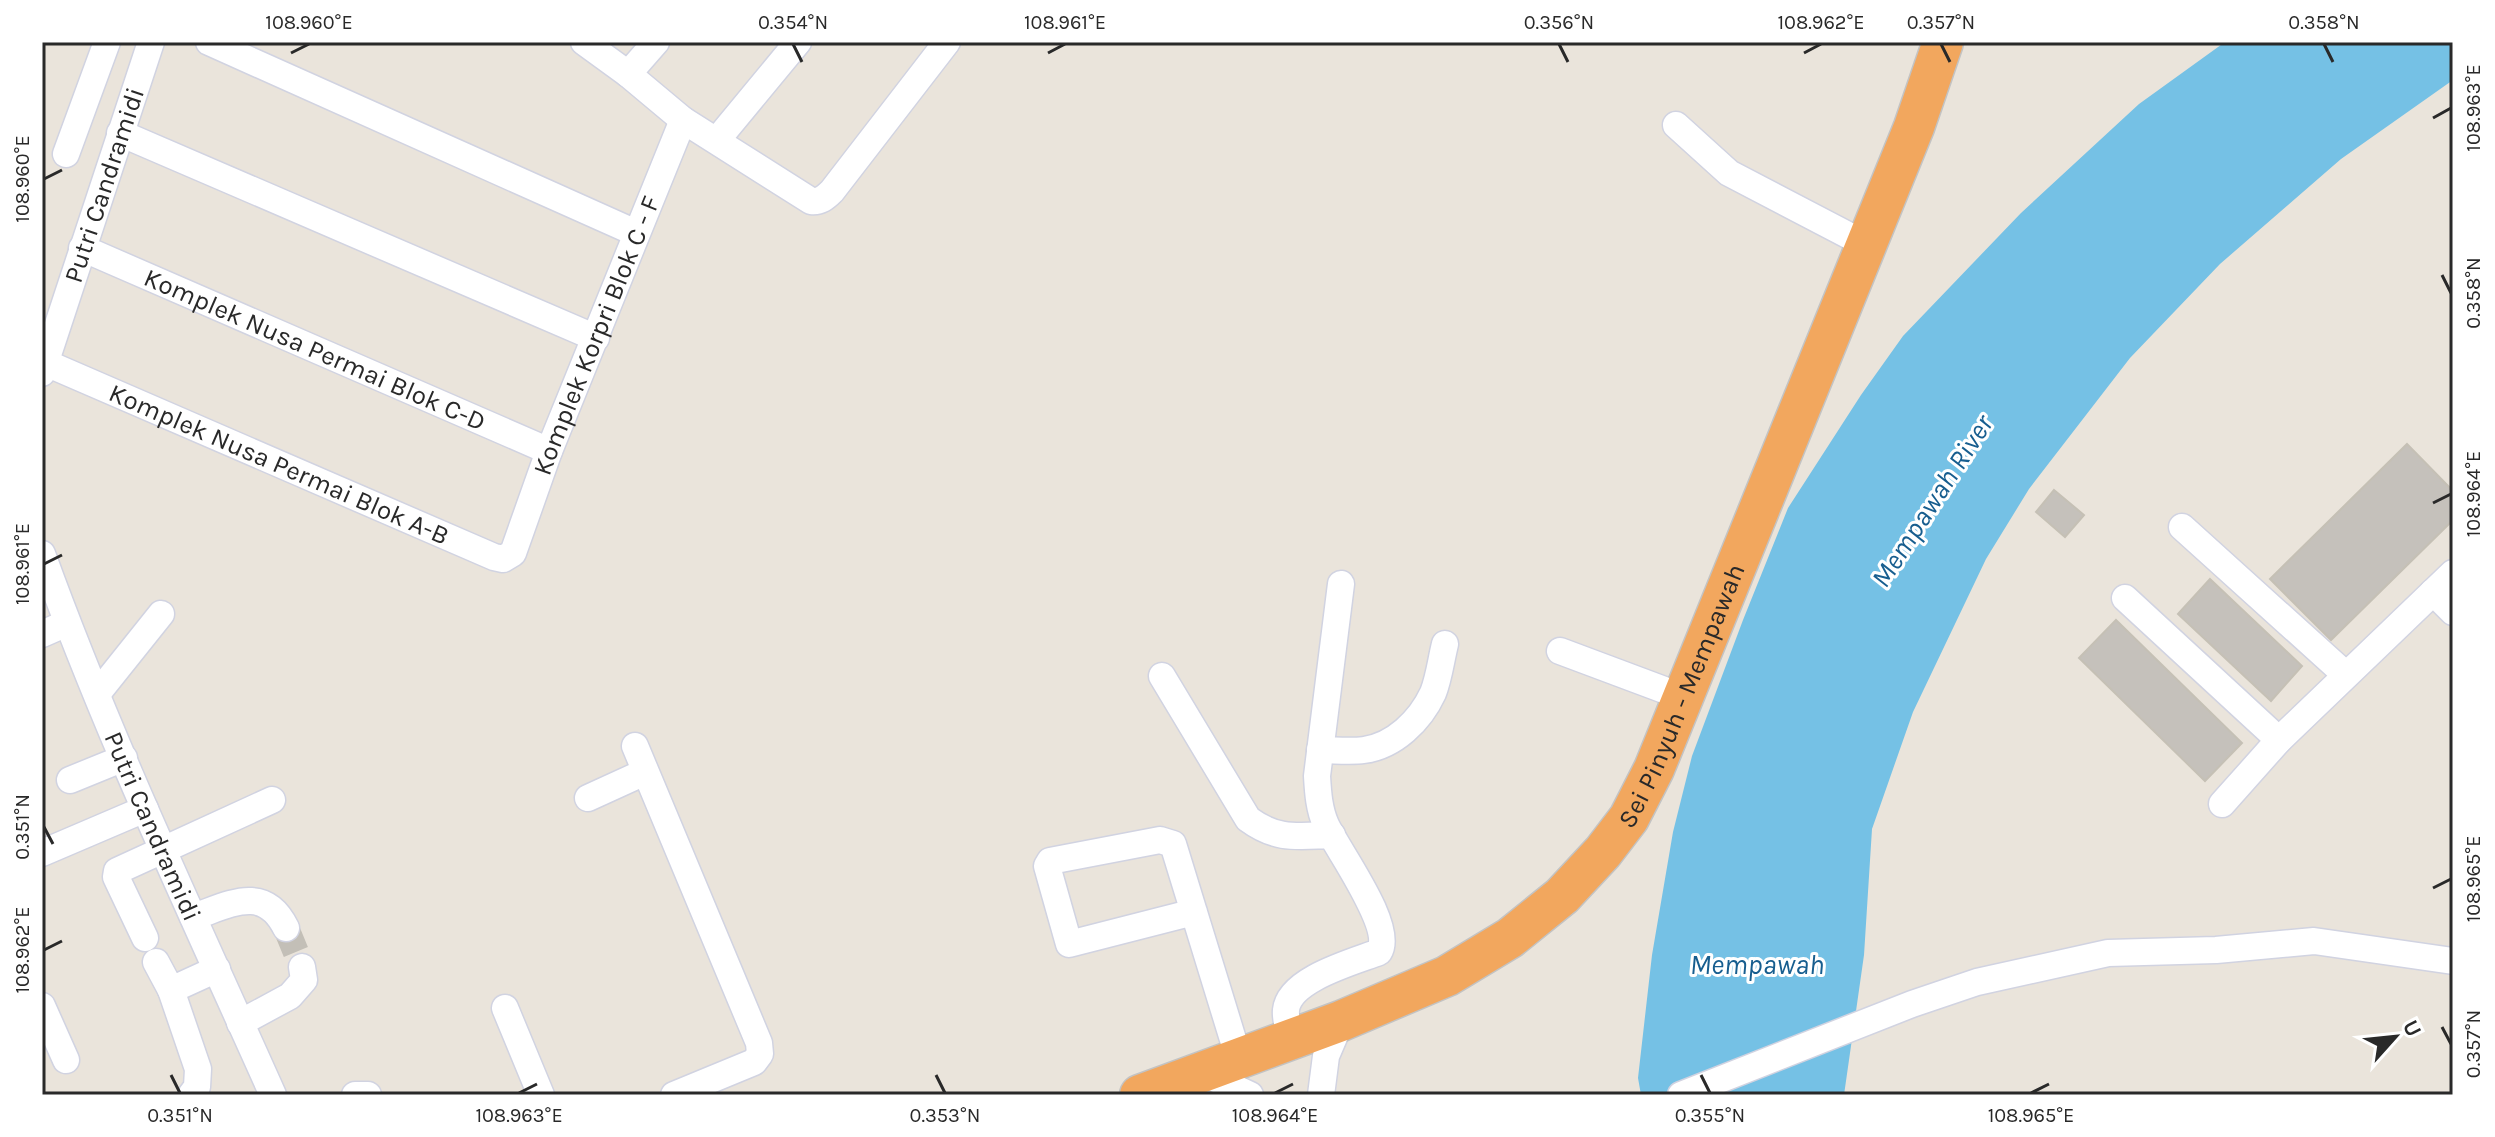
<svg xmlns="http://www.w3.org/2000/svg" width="2495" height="1137" font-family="Karla,sans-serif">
	<rect width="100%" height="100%" fill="#eae4db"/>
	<!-- water -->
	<path fill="#75c1e5" d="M2225,42h228v38l-112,79 -121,105 -90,94 -101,131 -43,70 -73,153 -41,117 -8,126 -20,140h-203l-3,-17 14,-123 21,-123 19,-76 51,-136 45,-112 73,-113 42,-59 118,-123 118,-109z"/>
	<!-- building -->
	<path fill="#c5c1bb" stroke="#c5c0b5" stroke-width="2" d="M2407,444l46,47v29l-122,120 -61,-61z
		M2054,490l30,25 -19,22 -29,-25z
		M2210,579l92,87 -31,35 -93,-87z
		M2116,620l126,123 -37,38 -126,-123z"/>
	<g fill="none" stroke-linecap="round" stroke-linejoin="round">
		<!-- minor-tunnel -->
		<path stroke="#c3bfb7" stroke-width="26" stroke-dasharray="26 13" stroke-linecap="butt" d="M286,928l16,39"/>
		<!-- minor casing -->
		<g stroke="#d1d3e1" stroke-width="29">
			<g id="minor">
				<path d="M209,42l427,191"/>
				<path d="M584,42l44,32 55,46 128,81c9,1 14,-3 21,-10l115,-149"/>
				<path d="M628,74l28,-32"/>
				<path d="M1676,125l53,48 136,71"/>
				<path d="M120,133l476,205"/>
				<path d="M717,140l81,-98"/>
				<path d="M66,154l41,-112"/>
				<path id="s1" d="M82,248l467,203"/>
				<path id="s2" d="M46,363l448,194 9,2 10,-6 36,-102 134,-331"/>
				<path id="s3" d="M42,373l109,-331"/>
				<path d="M2182,527l164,148"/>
				<path id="s4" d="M42,554c67,185 151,362 231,541"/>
				<path d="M2433,592l20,20"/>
				<path d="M2125,598l154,142"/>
				<path d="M42,634l25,-11"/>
				<path d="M1560,651l123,46"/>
				<path d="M1162,676l86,143c30,22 50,17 84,16"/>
				<path d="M97,694l64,-80"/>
				<path d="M635,746l124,297 1,11 -6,8 -80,33"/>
				<path d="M1320,750c14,0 30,2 44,0 30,-4 56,-29 69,-57 6,-15 8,-33 12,-49"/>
				<path d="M70,780l54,-22"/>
				<path d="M588,798l57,-26"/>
				<path d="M2222,804l57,-64 174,-167"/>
				<path d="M42,853l103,-44"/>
				<path d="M1194,912l-125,32 -22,-78 3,-5 110,-21 13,4 66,215"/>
				<path d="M193,917c36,-12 71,-34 93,11"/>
				<path d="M145,938l-29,-61 1,-6 155,-71"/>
				<path d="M156,962l15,28 46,-21"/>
				<path d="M171,990l27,79 -1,18 -6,8"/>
				<path d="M42,1006l24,54"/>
				<path d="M505,1008l36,87"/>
				<path d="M240,1023l50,-27 14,-16 -2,-13"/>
				<path d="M1293,1040c-3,-9 -8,-19 -7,-30 3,-31 67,-48 93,-58 16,-25 -41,-101 -53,-127 -7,-16 -8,-32 -9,-49l24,-192"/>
				<path d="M1201,1072l49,23"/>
				<path d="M355,1095h13"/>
				<path d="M1321,1095l5,-39 15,-35"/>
				<path d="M1681,1095l231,-91 65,-22 131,-29 108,-3 98,-9 139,20"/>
			</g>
		</g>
		<!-- highway casing -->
		<g stroke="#c3c3c3" stroke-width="43">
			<g id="highway">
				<path id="s5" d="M1140,1095l201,-74 106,-45 63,-38 52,-42 41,-44 26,-34 25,-49 260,-642 29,-85"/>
			</g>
		</g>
		<!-- minor -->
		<use href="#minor" stroke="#fff" stroke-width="26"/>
		<!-- highway -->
		<use href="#highway" stroke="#f2a75e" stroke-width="40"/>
	</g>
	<!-- ticks -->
	<path fill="none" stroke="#292929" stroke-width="3" d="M793,44l9,18M1559,44l9,18M1941,44l9,18M2324,44l9,18M291,53l18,-9M1048,53l17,-9M1804,53l17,-9M2433,118l18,-10M44,179l18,-9M2442,275l9,18M2433,503l18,-9M44,564l18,-9M44,827l9,17M2433,888l18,-9M44,950l18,-9M2442,1027l9,17M171,1075l9,18M936,1075l9,18M1701,1075l9,18M519,1093l18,-9M1275,1093l18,-9M2031,1093l18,-9"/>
	<g text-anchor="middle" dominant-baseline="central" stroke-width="6" stroke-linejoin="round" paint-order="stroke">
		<!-- street labels -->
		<g font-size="26" fill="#292929" stroke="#fff">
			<text stroke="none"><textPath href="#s3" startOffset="198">Putri Candramidi</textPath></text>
			<text stroke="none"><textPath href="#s2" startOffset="742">Komplek Korpri Blok C - F</textPath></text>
			<text stroke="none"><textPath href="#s1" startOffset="254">Komplek Nusa Permai Blok C-D</textPath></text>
			<text stroke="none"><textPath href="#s2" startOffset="254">Komplek Nusa Permai Blok A-B</textPath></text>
			<text stroke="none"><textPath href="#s5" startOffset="706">Sei Pinyuh - Mempawah</textPath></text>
			<text stroke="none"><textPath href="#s4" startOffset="294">Putri Candramidi</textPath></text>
		</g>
		<!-- water labels -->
		<g font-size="28" font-style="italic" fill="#175e8f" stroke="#fff">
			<text transform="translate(1932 501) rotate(-57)">Mempawah River</text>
			<text x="1757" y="964">Mempawah</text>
		</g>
	</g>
	<!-- border -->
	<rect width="2495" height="1137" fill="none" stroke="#ffffff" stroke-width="88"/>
	<!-- north arrow -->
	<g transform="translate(2395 1037) rotate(63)" stroke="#ffffff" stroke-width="6" paint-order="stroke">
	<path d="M0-6L14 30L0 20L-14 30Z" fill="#292929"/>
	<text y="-12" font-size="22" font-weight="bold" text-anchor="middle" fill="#292929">U</text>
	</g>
	<rect x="44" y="44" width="2407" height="1049" fill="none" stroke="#292929" stroke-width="3"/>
	<g font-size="20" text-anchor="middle" fill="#292929">
		<text x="309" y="29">108.960°E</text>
		<text x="793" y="29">0.354°N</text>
		<text x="1065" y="29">108.961°E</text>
		<text x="1559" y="29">0.356°N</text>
		<text x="1821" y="29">108.962°E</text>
		<text x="1941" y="29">0.357°N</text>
		<text x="2324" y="29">0.358°N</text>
		<text transform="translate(2473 108) rotate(-90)" y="7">108.963°E</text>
		<text transform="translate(22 179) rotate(-90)" y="7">108.960°E</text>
		<text transform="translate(2473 293) rotate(-90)" y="7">0.358°N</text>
		<text transform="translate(2473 494) rotate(-90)" y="7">108.964°E</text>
		<text transform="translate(22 564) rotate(-90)" y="7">108.961°E</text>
		<text transform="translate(22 827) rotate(-90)" y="7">0.351°N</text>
		<text transform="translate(2473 879) rotate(-90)" y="7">108.965°E</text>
		<text transform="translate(22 950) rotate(-90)" y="7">108.962°E</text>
		<text transform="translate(2473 1044) rotate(-90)" y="7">0.357°N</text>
		<text x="180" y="1122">0.351°N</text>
		<text x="519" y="1122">108.963°E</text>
		<text x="945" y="1122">0.353°N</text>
		<text x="1275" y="1122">108.964°E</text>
		<text x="1710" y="1122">0.355°N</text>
		<text x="2031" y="1122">108.965°E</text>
	</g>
</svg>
